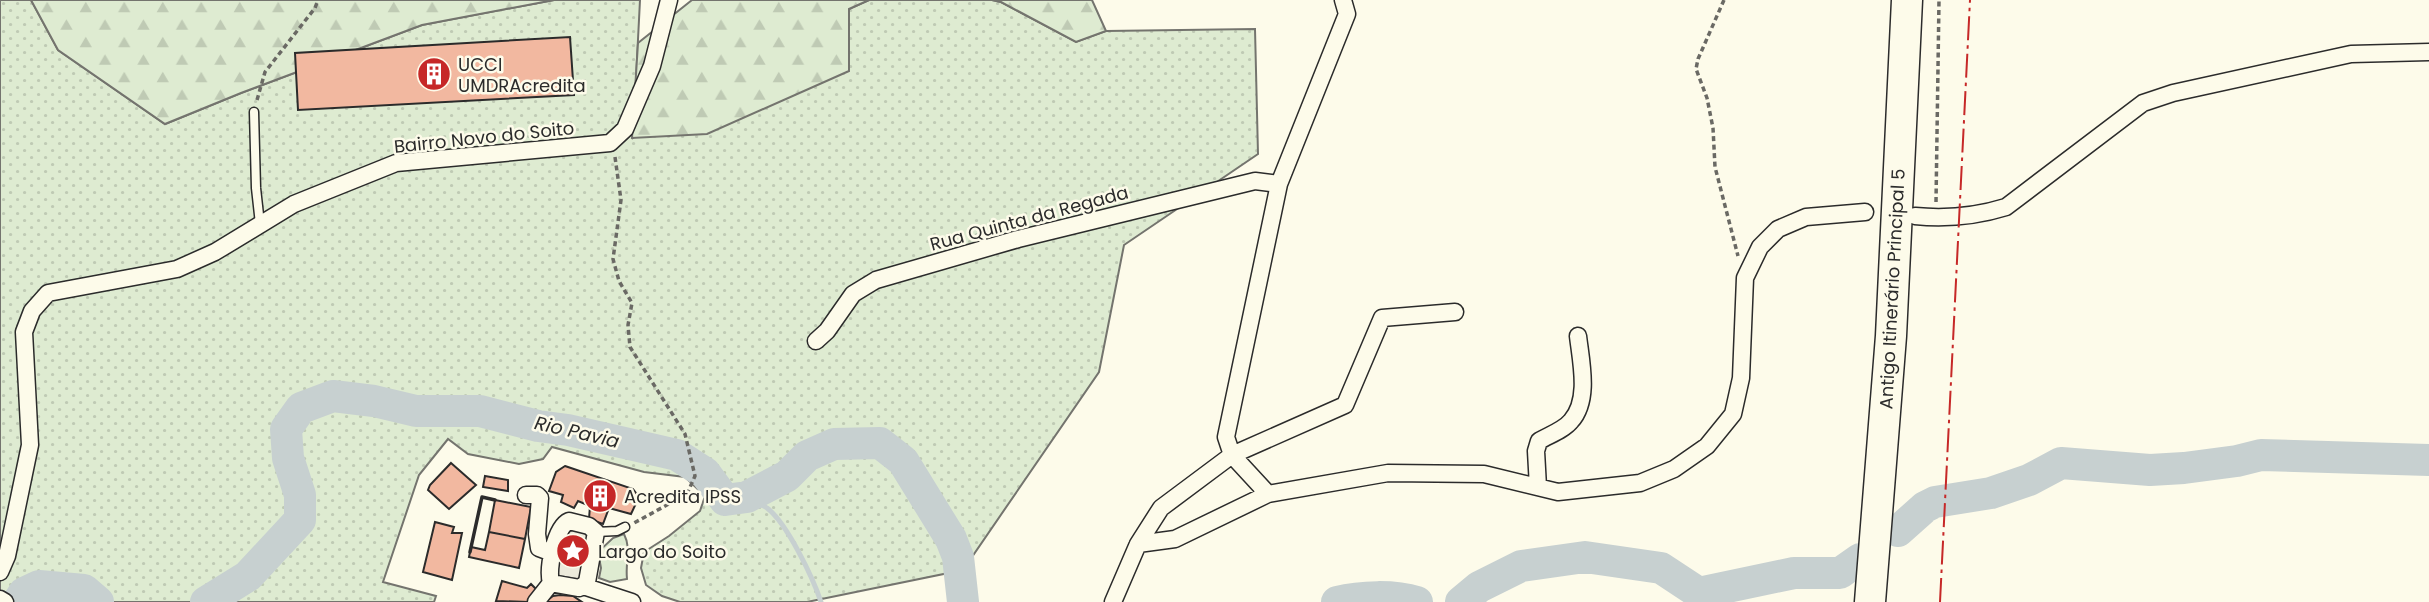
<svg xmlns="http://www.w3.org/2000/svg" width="2429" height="602" font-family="Poppins,sans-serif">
	<defs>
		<pattern id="grass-dots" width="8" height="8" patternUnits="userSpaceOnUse" patternTransform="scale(1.75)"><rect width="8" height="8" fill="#deebd1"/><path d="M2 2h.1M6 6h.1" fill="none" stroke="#bfcab4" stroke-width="1.8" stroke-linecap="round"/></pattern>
		<pattern id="forest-firs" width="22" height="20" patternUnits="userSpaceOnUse" patternTransform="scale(1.75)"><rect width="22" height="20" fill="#deebd1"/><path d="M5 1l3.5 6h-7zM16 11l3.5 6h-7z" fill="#bfcab4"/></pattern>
	</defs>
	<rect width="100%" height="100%" fill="#fdfbea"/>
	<!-- grass -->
	<path fill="url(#grass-dots)" stroke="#74746e" stroke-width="2" d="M0,0h31l27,50 107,74 76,-31 181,-68 132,-25h86l-7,138 216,-129 20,-9h123l9,2 75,40 30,-11 149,-2 3,125 -134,91 -25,127 -136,198 -156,32h-127l-18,-6 -16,-11 -5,-17 3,-16 25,-16 31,-25 5,-15 -20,-19 -41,-5 -92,-25 -9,12 -24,5 -51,-10 -20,-15 -29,36 -36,107 53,14 -2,6h-434z"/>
	<!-- forest -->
	<path fill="url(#forest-firs)" stroke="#74746e" stroke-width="2" d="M31,0h523l-132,25 -181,68 -76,31 -107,-74z
		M692,0h177l-20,9v62l-142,63 -75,4 6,-95z
		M992,0h100l14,31 -30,11 -75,-40z"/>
	<!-- park -->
	<path fill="#deebd1" stroke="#74746e" stroke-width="2" d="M624,534c8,16 1,27 3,45l-17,3 -11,-4 2,-10 -3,-16 15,-14z"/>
	<!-- parking -->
	<path fill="#eceadb" stroke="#74746e" stroke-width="2" d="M569,528l18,4 3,3 -8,40 -4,4 -19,-3 -3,-4 7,-37z"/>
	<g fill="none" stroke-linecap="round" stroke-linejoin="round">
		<!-- stream -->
		<path stroke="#c7d0d0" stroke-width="5" d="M747,497c7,4 14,7 20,11 20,15 46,70 54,94"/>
		<!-- river -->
		<path stroke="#c7d0d0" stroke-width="32" d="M1898,531l27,-24 10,-5 56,-9 38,-13 32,-17 89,7 34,-2 53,-7 24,-6 168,5
			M18,602l6,-9 15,-7 45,4 14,12
			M206,602l42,-26 52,-56v-25l-12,-37 -2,-29 15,-21 32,-12 41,5 42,10h64l58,15 30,4 109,25 28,18 20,27 22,-3 40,-21 20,-20 27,-12 46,-1 23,18 48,78 7,18 5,45
			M1337,602c24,-6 57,-7 80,0
			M1461,602l18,-15 42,-21 64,-9 76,11 38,25 95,-20h46l20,-14"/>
	</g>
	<!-- building -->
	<path fill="#f2b8a0" stroke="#2b2b2b" stroke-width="2" d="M570,37l4,58 -276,15 -3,-57z
		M451,463l25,22 -27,24 -21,-19 2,-5z
		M565,466l68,23 6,8 -8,17 -22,-6 -6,16 -14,-5 1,-13 -12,-5 -4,7 -13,-6 2,-7 -14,-4 7,-19z
		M485,476l23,4v11l-25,-4z
		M495,500l36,7 -6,32 -36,-7z
		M435,522l19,5 -2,6h10l-10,47 -29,-8z
		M489,532l36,7 -6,29 -50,-11 2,-10 14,3z
		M502,581l25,7 4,-4 5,5 -7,13 -33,-1z
		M560,595l13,1 9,6h-37l8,-6z"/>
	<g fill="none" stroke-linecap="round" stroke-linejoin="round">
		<!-- lane casing -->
		<g stroke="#2b2b2b" stroke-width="11">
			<path id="lane" d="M254,112l2,76 4,36
				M596,532l21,-1 8,-4"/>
		</g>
		<!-- street casing -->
		<g stroke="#2b2b2b" stroke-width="19">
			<path id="street" d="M1343,0l4,14 -68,170 -53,253 6,18 113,-50 37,-87 73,-6
				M1915,216c31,3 62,0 91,-9l137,-104 30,-10 178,-39 78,-2
				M816,341l11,-10 26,-37 23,-14 142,-41 237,-58 24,3
				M1538,487l-2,-36 3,-10c10,-6 25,-11 32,-20 19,-21 10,-59 7,-85
				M1268,494l120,-21 96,1 74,18 82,-9 34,-14 33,-23 26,-32 8,-36 4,-100 15,-31 18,-18 28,-12 59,-5
				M526,495h11l3,3 -3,36 2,14 8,3 6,-1
				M0,572l7,-16 23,-111 -6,-113 8,-21 16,-18 129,-24 38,-17 79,-48 102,-41 214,-20 15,-14 27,-63 17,-66
				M551,583c-4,-14 4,-56 18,-62l20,5 7,6 -9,50 -4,4
				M551,583l28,5 4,-2 49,16
				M0,599l5,3
				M536,602l15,-19
				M1113,602l25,-58 23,-36 71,-53 36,39 -93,45 -37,5"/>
		</g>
		<!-- highway casing -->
		<g stroke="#2b2b2b" stroke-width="33">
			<path id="highway" d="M1870,602l21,-266 16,-336"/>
		</g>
		<!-- path -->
		<path stroke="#6a6964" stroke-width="3.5" stroke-dasharray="5 3.5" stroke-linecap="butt" d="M1724,0l-26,59 -2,10 11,29 6,30 2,39 23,89
			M257,100l8,-28 50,-64 3,-8
			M615,157l6,43 -8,59 6,22 13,22 -4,22 2,22 55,87 10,42 -8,18 -53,29
			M1936,202l3,-202"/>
		<!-- lane -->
		<use href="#lane" stroke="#fdfbea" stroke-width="8"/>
		<!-- street -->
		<use href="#street" stroke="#fdfbea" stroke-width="16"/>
		<!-- highway -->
		<use href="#highway" stroke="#fdfbea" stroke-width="30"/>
		<!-- wall -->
		<path stroke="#2b2b2b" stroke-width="3.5" d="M470,552l12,-55 13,3"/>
		<!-- power -->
		<path stroke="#c62828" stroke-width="2" stroke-dasharray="24 5 3.5 5" stroke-linecap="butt" d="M1940,602l30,-602"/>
	</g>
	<!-- icons -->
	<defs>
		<g id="building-disc" transform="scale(1.75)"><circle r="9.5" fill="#c62828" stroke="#fdfbea"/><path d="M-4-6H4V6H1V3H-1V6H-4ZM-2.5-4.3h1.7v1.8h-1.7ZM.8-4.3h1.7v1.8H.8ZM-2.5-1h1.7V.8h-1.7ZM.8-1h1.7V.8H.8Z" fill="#fff"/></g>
		<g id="sight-disc" transform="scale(1.75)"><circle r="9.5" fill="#c62828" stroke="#fdfbea"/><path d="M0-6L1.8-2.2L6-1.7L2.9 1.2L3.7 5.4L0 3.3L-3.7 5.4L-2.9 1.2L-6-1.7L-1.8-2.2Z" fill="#fff"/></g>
	</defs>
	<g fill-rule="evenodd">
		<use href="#building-disc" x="434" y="74"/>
		<use href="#building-disc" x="600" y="496"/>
		<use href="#sight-disc" x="573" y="551"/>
	</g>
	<g text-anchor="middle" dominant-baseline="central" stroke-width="5" stroke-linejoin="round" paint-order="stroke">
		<!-- poi labels -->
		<g font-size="18" fill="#2b2b2b" stroke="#fdfbea" text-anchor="start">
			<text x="458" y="64">UCCI<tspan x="458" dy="21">UMDRAcredita</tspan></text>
			<text x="624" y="496">Acredita IPSS</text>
			<text x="598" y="551">Largo do Soito</text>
		</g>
		<!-- street labels -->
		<g font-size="18" fill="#2b2b2b" stroke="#fdfbea">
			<text transform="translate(484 137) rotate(-6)">Bairro Novo do Soito</text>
			<text transform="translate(1029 218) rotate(-15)">Rua Quinta da Regada</text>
			<text transform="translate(1892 289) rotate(-87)">Antigo Itinerário Principal 5</text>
		</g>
		<!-- water labels -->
		<g font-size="19" font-style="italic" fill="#2b2b2b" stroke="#fdfbea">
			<text transform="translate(577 432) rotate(13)">Rio Pavia</text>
		</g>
	</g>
</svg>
